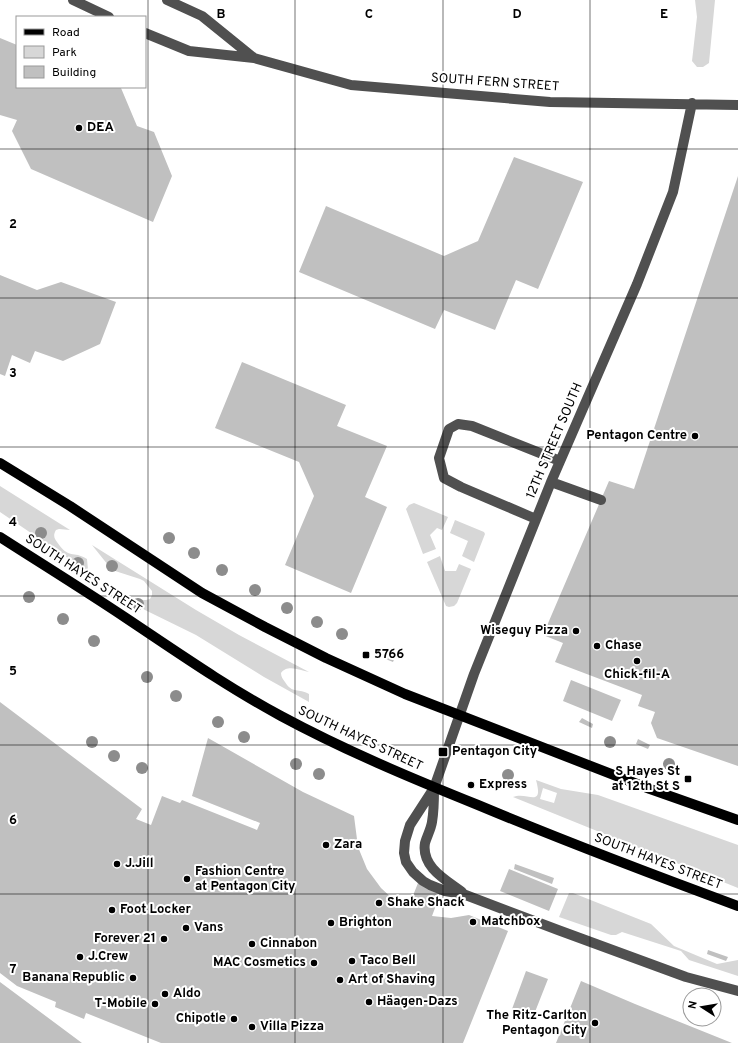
<svg xmlns="http://www.w3.org/2000/svg" width="738" height="1043" font-family="Overpass,sans-serif">
	<rect width="100%" height="100%" fill="#fff"/>
	<!-- green -->
	<path fill="#d7d7d7" fill-rule="evenodd" d="M695,0h20l-6,63 -6,4h-6l-5,-6 5,-44z
		M0,486l70,44 -11,-1 -3,1c-3,5 -2,8 1,12 12,18 16,8 30,17l1,11 -1,1 -87,-59z
		M414,503l34,14 -6,13 -5,-2 -7,7 6,14 -13,5 -17,-45 3,-4z
		M455,520l29,12 1,2 -11,28 -12,-6 6,-15 -18,-8z
		M92,545l104,65 43,25 70,37c-9,-2 -22,-8 -28,1 0,4 2,6 4,9 7,12 14,6 24,12v8l-45,-25 -68,-42 -51,-25 -15,-10h16l4,-1 2,-4v-4l-8,-10 -4,-2 -28,-9z
		M440,556l5,15h11l3,-7 12,5 -14,34 -3,3 -5,1 -3,-1 -19,-44z
		M536,780l25,9 37,6 140,50v43l-225,-91c14,-6 31,12 23,-17zM543,788l14,5 -3,10 -14,-4z
		M569,893h4l78,31 23,22 43,18 21,-4v16l-49,-16 -8,-9 -59,-19 -6,3h-5l-52,-18z"/>
	<!-- building -->
	<path fill="#c0c0c0" d="M0,38l17,7v42h101l3,1 16,38 17,6 18,44 -19,46 -122,-53 -19,-38 5,-11 -17,-5z
		M514,157l69,25 -45,107 -22,-9 -21,50 -51,-20 -9,19 -136,-57 27,-66 118,50 34,-15z
		M738,176v590l-81,-28 -6,-15 4,-11 -17,-6 4,-11 -87,-33 8,-19 -20,-8 66,-154 25,8z
		M0,275l37,15 24,-8 55,20 -16,42 -37,17 -28,-10 -5,12 -18,-8 -7,21 -5,-2z
		M242,362l104,43 -9,21 50,20 -22,51 22,10 -36,86 -66,-28 29,-69 -15,-34 -84,-34z
		M385,653l10,4 -2,5 -10,-4z
		M571,680l50,20 -9,21 -49,-20z
		M0,702l142,107 -6,10 15,6 11,-29 18,7 2,-3 75,30 3,-7 -68,-27 16,-58 95,54 51,24 4,31 9,22 14,19 13,12 14,8 10,-25 23,9 -9,24 19,2 18,-3 39,16 -45,112h-302l-75,-30 -2,6 -29,-12 1,-5 -39,-16 -17,-13z
		M582,718l11,6 -1,4 -13,-6z
		M638,739l12,6 -2,4 -12,-5z
		M515,864l39,14 -2,6 -38,-15z
		M509,869l49,20 -9,22 -49,-20z
		M708,950l20,7 -2,4 -19,-7z
		M526,971l22,8 -15,38 -21,-8z
		M581,981l54,23 97,39h-176z
		M0,982l82,61h-82z"/>
	<g fill="none" stroke-linecap="round" stroke-linejoin="round">
		<!-- minor -->
		<path stroke="#505050" stroke-width="10" d="M73,0l36,17
			M167,0l35,16 52,42
			M145,33l44,18 65,7 97,27 199,17 188,3
			M692,103l-19,89 -36,92 -86,198 -77,192 -40,114 -24,37 -5,16 -1,12 2,9 7,10 10,9 7,4 15,6 18,3 95,36 128,47 52,14
			M551,482l50,18
			M536,519l-75,-32 -17,-9 -5,-20 10,-29 9,-5 14,2 88,35
			M434,788c0,11 0,23 -2,34 -1,7 -5,14 -7,21 -4,24 21,37 37,49"/>
		<!-- major -->
		<path stroke="#000" stroke-width="10" d="M0,463l70,43 132,87 63,34 61,31 79,36 245,95 88,31
			M0,537c42,27 84,53 126,81 51,34 101,69 155,98 63,34 130,62 197,89 86,36 173,69 260,101"/>
	</g>
	<!-- trees -->
	<g fill="#8c8c8c">
		<circle cx="41" cy="533" r="6"/>
		<circle cx="169" cy="538" r="6"/>
		<circle cx="194" cy="553" r="6"/>
		<circle cx="78" cy="563" r="6"/>
		<circle cx="112" cy="566" r="6"/>
		<circle cx="222" cy="570" r="6"/>
		<circle cx="255" cy="590" r="6"/>
		<circle cx="29" cy="597" r="6"/>
		<circle cx="138" cy="604" r="6"/>
		<circle cx="287" cy="608" r="6"/>
		<circle cx="63" cy="619" r="6"/>
		<circle cx="317" cy="622" r="6"/>
		<circle cx="342" cy="634" r="6"/>
		<circle cx="94" cy="641" r="6"/>
		<circle cx="147" cy="677" r="6"/>
		<circle cx="176" cy="696" r="6"/>
		<circle cx="218" cy="722" r="6"/>
		<circle cx="244" cy="737" r="6"/>
		<circle cx="92" cy="742" r="6"/>
		<circle cx="610" cy="742" r="6"/>
		<circle cx="114" cy="756" r="6"/>
		<circle cx="296" cy="764" r="6"/>
		<circle cx="669" cy="764" r="6"/>
		<circle cx="142" cy="768" r="6"/>
		<circle cx="319" cy="774" r="6"/>
		<circle cx="508" cy="775" r="6"/>
	</g>
	<!-- grid -->
	<path fill="none" stroke="#000" stroke-width="1" stroke-opacity="0.55" d="M148,0v1043M295,0v1043M443,0v1043M590,0v1043M0,149h738M0,298h738M0,447h738M0,596h738M0,745h738M0,894h738"/>
	<!-- markers -->
	<g fill="#000" stroke="#fff" stroke-width="1.5">
		<circle cx="79" cy="128" r="4"/>
		<circle cx="695" cy="436" r="4"/>
		<circle cx="576" cy="631" r="4"/>
		<circle cx="597" cy="646" r="4"/>
		<rect x="362" y="651" width="8" height="8" rx="2"/>
		<circle cx="637" cy="661" r="4"/>
		<rect x="438" y="747" width="10" height="10" rx="2"/>
		<rect x="684" y="775" width="8" height="8" rx="2"/>
		<circle cx="471" cy="785" r="4"/>
		<circle cx="326" cy="845" r="4"/>
		<circle cx="117" cy="864" r="4"/>
		<circle cx="187" cy="879" r="4"/>
		<circle cx="379" cy="903" r="4"/>
		<circle cx="112" cy="910" r="4"/>
		<circle cx="473" cy="922" r="4"/>
		<circle cx="331" cy="923" r="4"/>
		<circle cx="186" cy="928" r="4"/>
		<circle cx="164" cy="939" r="4"/>
		<circle cx="252" cy="944" r="4"/>
		<circle cx="80" cy="957" r="4"/>
		<circle cx="352" cy="961" r="4"/>
		<circle cx="314" cy="963" r="4"/>
		<circle cx="133" cy="978" r="4"/>
		<circle cx="340" cy="980" r="4"/>
		<circle cx="165" cy="994" r="4"/>
		<circle cx="369" cy="1002" r="4"/>
		<circle cx="155" cy="1004" r="4"/>
		<circle cx="234" cy="1019" r="4"/>
		<circle cx="595" cy="1023" r="4"/>
		<circle cx="252" cy="1027" r="4"/>
	</g>
	<g text-anchor="middle" dominant-baseline="central" stroke-width="4" stroke-linejoin="round" paint-order="stroke">
		<!-- street labels -->
		<g font-size="13" fill="#000" stroke="#fff">
			<text transform="translate(495 83) rotate(4)">SOUTH FERN STREET</text>
			<text transform="translate(555 441) rotate(-67)">12TH STREET SOUTH</text>
			<text transform="translate(83 575) rotate(33)">SOUTH HAYES STREET</text>
			<text transform="translate(360 739) rotate(25)">SOUTH HAYES STREET</text>
			<text transform="translate(658 862) rotate(21)">SOUTH HAYES STREET</text>
		</g>
		<!-- poi labels -->
		<g font-size="13" font-weight="bold" fill="#000" stroke="#fff" text-anchor="start">
			<text x="87" y="128">DEA</text>
			<text x="687" y="436" text-anchor="end">Pentagon Centre</text>
			<text x="568" y="631" text-anchor="end">Wiseguy Pizza</text>
			<text x="605" y="646">Chase</text>
			<text x="374" y="655">5766</text>
			<text x="637" y="675" text-anchor="middle">Chick-fil-A</text>
			<text x="452" y="752">Pentagon City</text>
			<text x="680" y="772" text-anchor="end">S Hayes St<tspan x="680" dy="15">at 12th St S</tspan></text>
			<text x="479" y="785">Express</text>
			<text x="334" y="845">Zara</text>
			<text x="125" y="864">J.Jill</text>
			<text x="195" y="872">Fashion Centre<tspan x="195" dy="15">at Pentagon City</tspan></text>
			<text x="387" y="903">Shake Shack</text>
			<text x="120" y="910">Foot Locker</text>
			<text x="481" y="922">Matchbox</text>
			<text x="339" y="923">Brighton</text>
			<text x="194" y="928">Vans</text>
			<text x="156" y="939" text-anchor="end">Forever 21</text>
			<text x="260" y="944">Cinnabon</text>
			<text x="88" y="957">J.Crew</text>
			<text x="360" y="961">Taco Bell</text>
			<text x="306" y="963" text-anchor="end">MAC Cosmetics</text>
			<text x="125" y="978" text-anchor="end">Banana Republic</text>
			<text x="348" y="980">Art of Shaving</text>
			<text x="173" y="994">Aldo</text>
			<text x="377" y="1002">Häagen-Dazs</text>
			<text x="147" y="1004" text-anchor="end">T-Mobile</text>
			<text x="587" y="1016" text-anchor="end">The Ritz-Carlton<tspan x="587" dy="15">Pentagon City</tspan></text>
			<text x="226" y="1019" text-anchor="end">Chipotle</text>
			<text x="260" y="1027">Villa Pizza</text>
		</g>
	</g>
	<g font-size="13" text-anchor="middle" font-weight="bold" fill="#000" stroke="#fff" stroke-width="4" stroke-linejoin="round" paint-order="stroke">
		<text x="221" y="18">B</text>
		<text x="369" y="18">C</text>
		<text x="517" y="18">D</text>
		<text x="664" y="18">E</text>
		<text x="13" y="228">2</text>
		<text x="13" y="377">3</text>
		<text x="13" y="526">4</text>
		<text x="13" y="675">5</text>
		<text x="13" y="824">6</text>
		<text x="13" y="973">7</text>
	</g>
	<!-- legend -->
	<rect x="16" y="16" width="130" height="72" fill="#ffffff" stroke="#999999"/>
	<rect x="24" y="29" width="20" height="6" fill="#000000" stroke="#999999"/>
	<text x="52" y="36" font-size="12" fill="#000000">Road</text>
	<rect x="24" y="46" width="20" height="12" fill="#d7d7d7" stroke="#999999"/>
	<text x="52" y="56" font-size="12" fill="#000000">Park</text>
	<rect x="24" y="66" width="20" height="12" fill="#c0c0c0" stroke="#999999"/>
	<text x="52" y="76" font-size="12" fill="#000000">Building</text>
	<!-- north arrow -->
	<g transform="translate(702 1007) rotate(282)"><circle r="19" fill="#ffffff" stroke="#999999"/>
	<path d="M0-3L7 15L0 10L-7 15Z" fill="#000000"/>
	<text y="-6" font-size="11" font-weight="bold" text-anchor="middle" fill="#000000">N</text>
	</g>
</svg>
